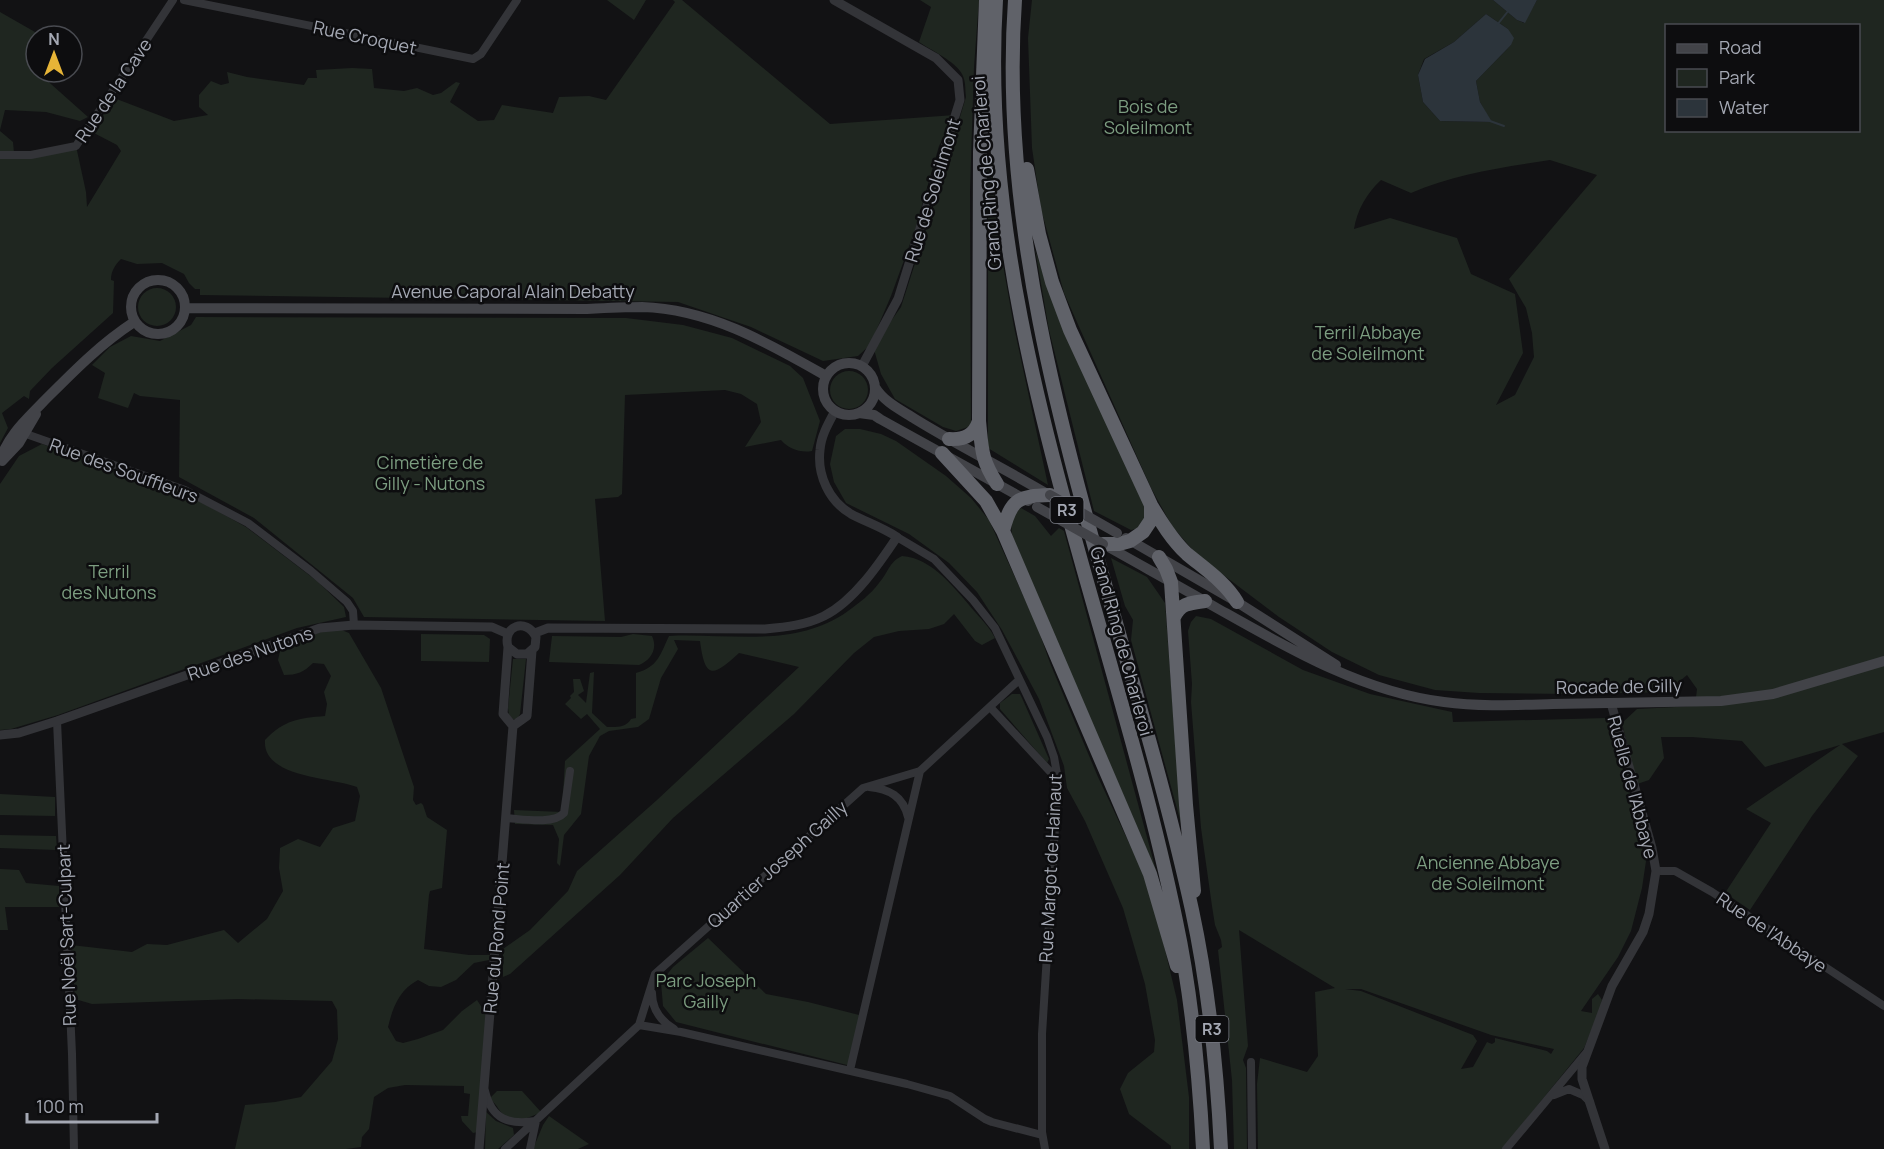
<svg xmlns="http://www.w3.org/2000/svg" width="1884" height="1149" font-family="Manrope,sans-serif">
	<rect width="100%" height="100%" fill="#121214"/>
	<!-- green -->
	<path fill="#1f2620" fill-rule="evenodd" d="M607,0h39l-12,20z
		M673,0h9l148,124 125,-9 -16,31 -24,84 -24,66 -21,49 -12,11 -35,5 -72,-34 -73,-25 -478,-7v-6h-5l-6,-6 -5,-9 -22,-11 -25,1 -16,-5c-6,6 -10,12 -10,21l3,1 -1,32 -61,55 -22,23 -1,8 -5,-3 -22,17 6,15 -8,15v-312l13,11 1,11 62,-7 10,46 1,15 34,-56 -4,-6 -25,-13 22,-34 60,23 34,-6 -9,-8v-12l12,-14 10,4 8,-2 -2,-11 20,5 57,8 4,-7h9l-1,-8 36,-2 20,1 2,19 30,3 13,-3 16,7 8,-2 15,-11 4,1 -10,19 28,19 16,-1 8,-15 51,8 6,-16 30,-1 17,4 69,-98z
		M920,0h59l-5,67 -4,123 1,236 -15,5 -13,-4 -48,-28 -14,-25 -8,-28 28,-39 28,-87 37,-123c-1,-8 0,-16 -4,-23 -6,-12 -31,-24 -43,-32l12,-35z
		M1032,0h461l24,20 7,3 13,-23h347v732l-42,12 16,12 -46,60 -62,94 -25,-17 46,-70 -25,-14 94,-64 -75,22 -23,-26 -50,-4h-31l3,21 -15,22 -12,4 -15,-61 15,-14 58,-3 2,-17 -10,-14 -20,17 -93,2 -95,-1 -44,-3 -56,-15 -47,-23 -53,-35 -82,-62 -25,-29 -21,-38 -87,-195 -23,-84 -9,-61 -4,-110zM1486,14l22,15 3,16 -35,36 4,21 11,20 -51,-1 -17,-19 -5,-27 6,-16 30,-17zM1666,26h192v104h-192zM1550,160l47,15 -88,104 17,29 6,25 2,24 -19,38 -19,10 27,-52 -8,-59 -44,-20 -14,-36 -67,-20 -36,11c3,-19 13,-36 27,-49l30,13c43,-19 93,-26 139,-33z
		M0,12l42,24h-6v30l-3,2 55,49 -8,4 -34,-9 -41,-2 -5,20z
		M991,155l6,76 17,96 34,158 -60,-37v-232l-3,-54z
		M1035,249l14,43 98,219 -1,9 -6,8 -9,2 -37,-19 -45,-181z
		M138 307a19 19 0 1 1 38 0a19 19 0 1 1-38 0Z
		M196,317l430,1 57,7 49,13 58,28 13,12 17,43 -8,30c-12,2 -23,-2 -31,-11l-36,7 16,-25 -4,-18 -16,-10 -16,-4 -100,5 -3,99 -4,3 -23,2 10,122 -241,-4 -11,-19 -99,-80 -75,-41 1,-77 -40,-4 -6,-3 -6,15 -30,-10 7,-25 -13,-8 18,-18 21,-11 29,5 31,-16z
		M830 390a19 19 0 1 1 38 0a19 19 0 1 1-38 0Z
		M845,429h15l21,5 15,7 50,35 25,22 18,22 48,106 13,37 48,114 48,102 15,54 16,67 12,97v52h-18v-3l-42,-32 -9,-25 8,-16 26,-21 1,-12 -10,-56 -22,-76 -38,-87 -18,-33 -3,-22 -25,-67 -37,-69 -25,-38 -28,-29 -40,-29 -63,-31 -12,-21 -4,-18 6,-28z
		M42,444l143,49 61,34 71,54 27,26 2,10 -49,11 -239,87 -47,14 -11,1v-246l19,-28z
		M1021,508l14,8 16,20 8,-8 5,3 93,343 -144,-335c-3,-11 -2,-23 8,-31z
		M902,556c31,2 54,34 73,56 7,8 15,16 20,26l-13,7 -7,-4 -21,-27 -10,10 -15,5 -30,2 -25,6 -20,16 -60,61 -121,104 -53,57 -110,99 -7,3v-28l27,-19 38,-39 9,-20 80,-71 142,-133 -60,-14c-26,24 -34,27 -39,-12l-26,-1 4,9 -17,29 -12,41 -11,8 -29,4 -9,5 -11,20 -8,58 -17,21 -4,31 -3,-3 2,-24 -6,-14 -38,-1 -1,-14 48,2 3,-51 35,-32 -13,-15 -6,5 -16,-15 6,-6 -1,-2 4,-4 -1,-13h7l4,12 -6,4 8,8 4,-30 4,-1 -2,41 15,14c9,0 19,1 24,-8l5,-1v-45c22,-6 24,-18 33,-37 60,-3 126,13 179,-25 11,-8 23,-17 31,-28 9,-10 10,-21 23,-27z
		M1111,558l36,19 18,26 13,175 7,60 -54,-198 2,-20 -8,-14z
		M1196,616l15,3 92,51 67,24 82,18 1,10 154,-4 3,5 28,97 8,41 -4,27 -11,43 -13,26 -37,54 11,2v-14l6,-5 4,6 -2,10 -16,38 -82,101h-244l-1,-65 3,-26 47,14 11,-16 -3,-64 20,-4 -96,-58 9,116 -5,14 3,8 1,81h-13l-2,-69 -14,-130 4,-3 -1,-7 -6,-15 -3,-19 -11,-78 -10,-126 1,-18 -4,-53 3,-9zM1345,989h16l130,46 63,14 -3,5 -4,-3 -52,-13v4l-3,2 -5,-2 -14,25 -12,2 16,-28 -4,-6 -112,-44z
		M337,628l12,5 32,55 33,99 -1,13 3,5 5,-2 2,2 4,12 20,13 -5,58 -12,3 -1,4 -5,54 45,6h21l-1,5 -15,3 -18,17 -15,7 -12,-1 -11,-6c-19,10 -25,27 -30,47l8,14 7,2 15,-4 25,-9 19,-19 15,-11 9,14 -8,118 -5,1 -11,-12 -1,-5h7l2,-22 -6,-1v-7l-59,-1 -17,3 -14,9 -5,32 -7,8 -1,10 -15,2h-111l10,-44 30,-3 26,-5 31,-36 6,-22 -1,-29 -5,-9 -95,-2 -145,5 -17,-5 -4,-54 61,7 15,-8 20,1 57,-15 14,13 29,-24 16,-28 -4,-23 1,-20 18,-9 22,8 13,-19 22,-7 5,-25 -3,-9c-26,-10 -95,-9 -92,-47 19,-20 34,-22 60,-24l2,-12 -3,-12 7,-16 -7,-12 -11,-1c-9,9 -16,12 -29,12l-6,-15 3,-13 40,-15z
		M421,634l63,1 6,4 -1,23 -68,-1z
		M633,634l19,2c6,13 -1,24 -13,29l-90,-3 3,-26 69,1z
		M513,659h13l-6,55 -3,5h-4l-4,-4 -1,-7z
		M1012,694h8l2,4 27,61 -2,4 -47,-54v-6z
		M0,794l55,3v19l-55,-1z
		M0,835l56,1 1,14 -57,-2z
		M0,869l19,1 7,13 33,3v21h-54l3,23h-8z
		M708,938l58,56 42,8 55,14 -12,50 -175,-44 -13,-16 -2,-24 12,-15z
		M497,1091h25l19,21c-12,6 -27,13 -38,2 -4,-3 -6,-9 -10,-12l-6,-1z
		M486,1112l10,9 17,7 1,7 -16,14h-13z
		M549,1116l40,28 -11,5h-45l10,-24z"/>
	<!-- water -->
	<path fill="#2c343b" d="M1493,0h44l-12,23 -8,-3z
		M1486,14l22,15 6,9 -3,7 -35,36 4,21 12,20 -52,-1 -17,-19 -5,-27 7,-16 29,-17z"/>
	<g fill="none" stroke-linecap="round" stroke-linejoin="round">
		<!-- stream -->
		<path stroke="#2c343b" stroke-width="2" d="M1497,25l12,-15
			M1490,121l14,5"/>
		<!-- minor -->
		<path stroke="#333438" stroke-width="8" d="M184,0l289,59 8,-5 36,-54
			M0,155h31l45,-9 97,-146
			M26,431l3,4 156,55 63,33 63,48 36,31 6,9 1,14
			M897,537l37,22 39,41 22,28 52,109 7,20 3,17 -1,38 -14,222v98l3,17
			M990,707l66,71
			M57,721l15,333 2,95
			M869,787c20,2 34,9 39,30
			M506,818c16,1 47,7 58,-5l6,-42
			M1656,871h19l37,21 172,114
			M652,993c0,16 9,28 22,36
			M639,1025l42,7 226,52 43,12 35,23 7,3 50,13
			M1251,1062l1,87
			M850,1070l70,-299
			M485,1091c7,29 24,34 51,30l-6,28
			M1554,1095l15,-6 14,6 7,7
			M505,1149l134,-124 16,-51 208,-186 57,-17 99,-91
			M1506,1149l80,-96"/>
		<!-- tertiary -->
		<path stroke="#333438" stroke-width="9" d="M834,0l102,58 22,22 2,20 -62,199 -36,67
			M535,633l13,-5 217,1c21,-2 41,-4 59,-13 30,-15 55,-52 73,-79 -15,-10 -31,-15 -46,-23 -22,-13 -34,-39 -31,-64 1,-14 8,-26 15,-39
			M513,726l14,-10 5,-65
			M0,735l19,-2 38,-12 263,-93 34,-3 138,2 16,7
			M479,1149l34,-423 -10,-12 5,-67c-6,-21 18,-30 28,-10l-1,10 -8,7h-10l-9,-7
			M1605,1149l-23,-70v-12l30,-81 31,-54 6,-18 7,-43 -4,-23 -41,-145"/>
		<!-- secondary -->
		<path stroke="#424348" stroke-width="10" d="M131 307a27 27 0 1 1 54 0a27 27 0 1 1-54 0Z
			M185,308l402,1c18,-1 37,-2 55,-2 68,2 126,36 184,69
			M823 389a26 26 0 1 1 52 0a26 26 0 1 1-52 0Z
			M875,387c9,15 26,23 40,32 44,27 90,50 134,76
			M859,413l15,2 6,4 148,82
			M0,460c9,-26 26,-40 44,-59 29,-29 55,-56 90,-79
			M2,461l17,-18 17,-29
			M1126,538l111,64 99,63
			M1105,545c37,21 74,41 110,62 71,40 147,85 229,95 36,5 73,3 109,2 56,-1 112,-2 168,-3l52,-7 111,-33"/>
		<!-- motorway -->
		<path stroke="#606269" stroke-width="14" d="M986,0l-6,152 -1,269c3,29 2,38 18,63
			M996,0c-20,318 117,615 180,921 16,75 23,152 27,228
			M1015,0c-22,308 112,612 177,910 17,79 25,158 29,239
			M1027,169l12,65 13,48 18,48 81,175c10,17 21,35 36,49 18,15 38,28 50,48
			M949,439c15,1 25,-3 30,-18
			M942,453l44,48 17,30 147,343 27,92
			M1003,531c8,-32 15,-35 47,-36
			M1103,544h16l11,-3 13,-9 8,-12v-15
			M1159,557l7,12 5,13 15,223 8,86
			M1174,617c7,-14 16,-14 31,-16"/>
		<!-- secondary-bridge -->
		<path stroke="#424348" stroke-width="10" d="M1050,495l67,38
			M1037,507l66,37"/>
	</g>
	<g text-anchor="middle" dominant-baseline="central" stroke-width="5" stroke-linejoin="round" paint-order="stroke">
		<!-- shield labels -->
		<g fill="#0d0d0f" stroke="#777a82" stroke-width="1.5">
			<rect x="1050.5" y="497" width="33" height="26" rx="4.5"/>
			<rect x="1195.5" y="1016" width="33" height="26" rx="4.5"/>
		</g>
		<g font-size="16" font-weight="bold" fill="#a4a8b3">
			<text x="1067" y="510">R3</text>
			<text x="1212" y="1029">R3</text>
		</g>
		<!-- street labels -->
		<g font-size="18" fill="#a4a8b3" stroke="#0d0d0f">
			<text transform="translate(365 37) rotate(12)">Rue Croquet</text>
			<text transform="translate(113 90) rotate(-56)">Rue de la Cave</text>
			<text transform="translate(986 173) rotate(-95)">Grand Ring de Charleroi</text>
			<text transform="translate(932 190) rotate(-73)">Rue de Soleilmont</text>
			<text x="513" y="291">Avenue Caporal Alain Debatty</text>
			<text transform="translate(124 470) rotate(20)">Rue des Souffleurs</text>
			<text transform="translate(1122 641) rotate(75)">Grand Ring de Charleroi</text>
			<text transform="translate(250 653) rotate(-19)">Rue des Nutons</text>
			<text transform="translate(1619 686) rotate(-1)">Rocade de Gilly</text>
			<text transform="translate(1633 787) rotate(75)">Ruelle de l'Abbaye</text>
			<text transform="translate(777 864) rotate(-42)">Quartier Joseph Gailly</text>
			<text transform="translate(1050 868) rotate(-87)">Rue Margot de Hainaut</text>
			<text transform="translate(1772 932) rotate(34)">Rue de l'Abbaye</text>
			<text transform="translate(66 935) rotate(-92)">Rue Noël Sart-Culpart</text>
			<text transform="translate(496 938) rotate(-85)">Rue du Rond Point</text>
		</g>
		<!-- park labels -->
		<g font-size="18" fill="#7c9d80" stroke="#0d0d0f">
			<text x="1148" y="106">Bois de<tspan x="1148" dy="21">Soleilmont</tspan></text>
			<text x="1368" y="332">Terril Abbaye<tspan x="1368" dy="21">de Soleilmont</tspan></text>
			<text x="430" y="462">Cimetière de<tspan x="430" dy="21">Gilly - Nutons</tspan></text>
			<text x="109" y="571">Terril<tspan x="109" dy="21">des Nutons</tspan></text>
			<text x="1488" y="862">Ancienne Abbaye<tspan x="1488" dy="21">de Soleilmont</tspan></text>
			<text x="706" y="980">Parc Joseph<tspan x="706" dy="21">Gailly</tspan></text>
		</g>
	</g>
	<!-- legend -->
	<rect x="1665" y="24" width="195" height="108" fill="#0d0d0f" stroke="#494b51" stroke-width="1.5"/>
	<rect x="1677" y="44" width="30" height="9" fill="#424348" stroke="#494b51" stroke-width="1.5"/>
	<text x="1719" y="54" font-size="18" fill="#a4a8b3">Road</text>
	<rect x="1677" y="69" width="30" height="18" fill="#1f2620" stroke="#494b51" stroke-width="1.5"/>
	<text x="1719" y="84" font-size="18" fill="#a4a8b3">Park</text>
	<rect x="1677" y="99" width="30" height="18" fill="#2c343b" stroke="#494b51" stroke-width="1.5"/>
	<text x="1719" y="114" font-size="18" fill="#a4a8b3">Water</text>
	<!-- north arrow -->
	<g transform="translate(54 54)"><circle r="28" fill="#0d0d0f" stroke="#494b51" stroke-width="1.5"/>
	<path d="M0-4.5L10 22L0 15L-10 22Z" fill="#e6b437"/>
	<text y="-9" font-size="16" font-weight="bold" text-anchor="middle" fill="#a4a8b3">N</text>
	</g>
	<!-- scale -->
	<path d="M27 1113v9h130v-9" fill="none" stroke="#a4a8b3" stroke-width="3"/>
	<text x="36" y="1113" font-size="18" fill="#a4a8b3" stroke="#0d0d0f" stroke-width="4.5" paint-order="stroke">100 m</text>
</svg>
